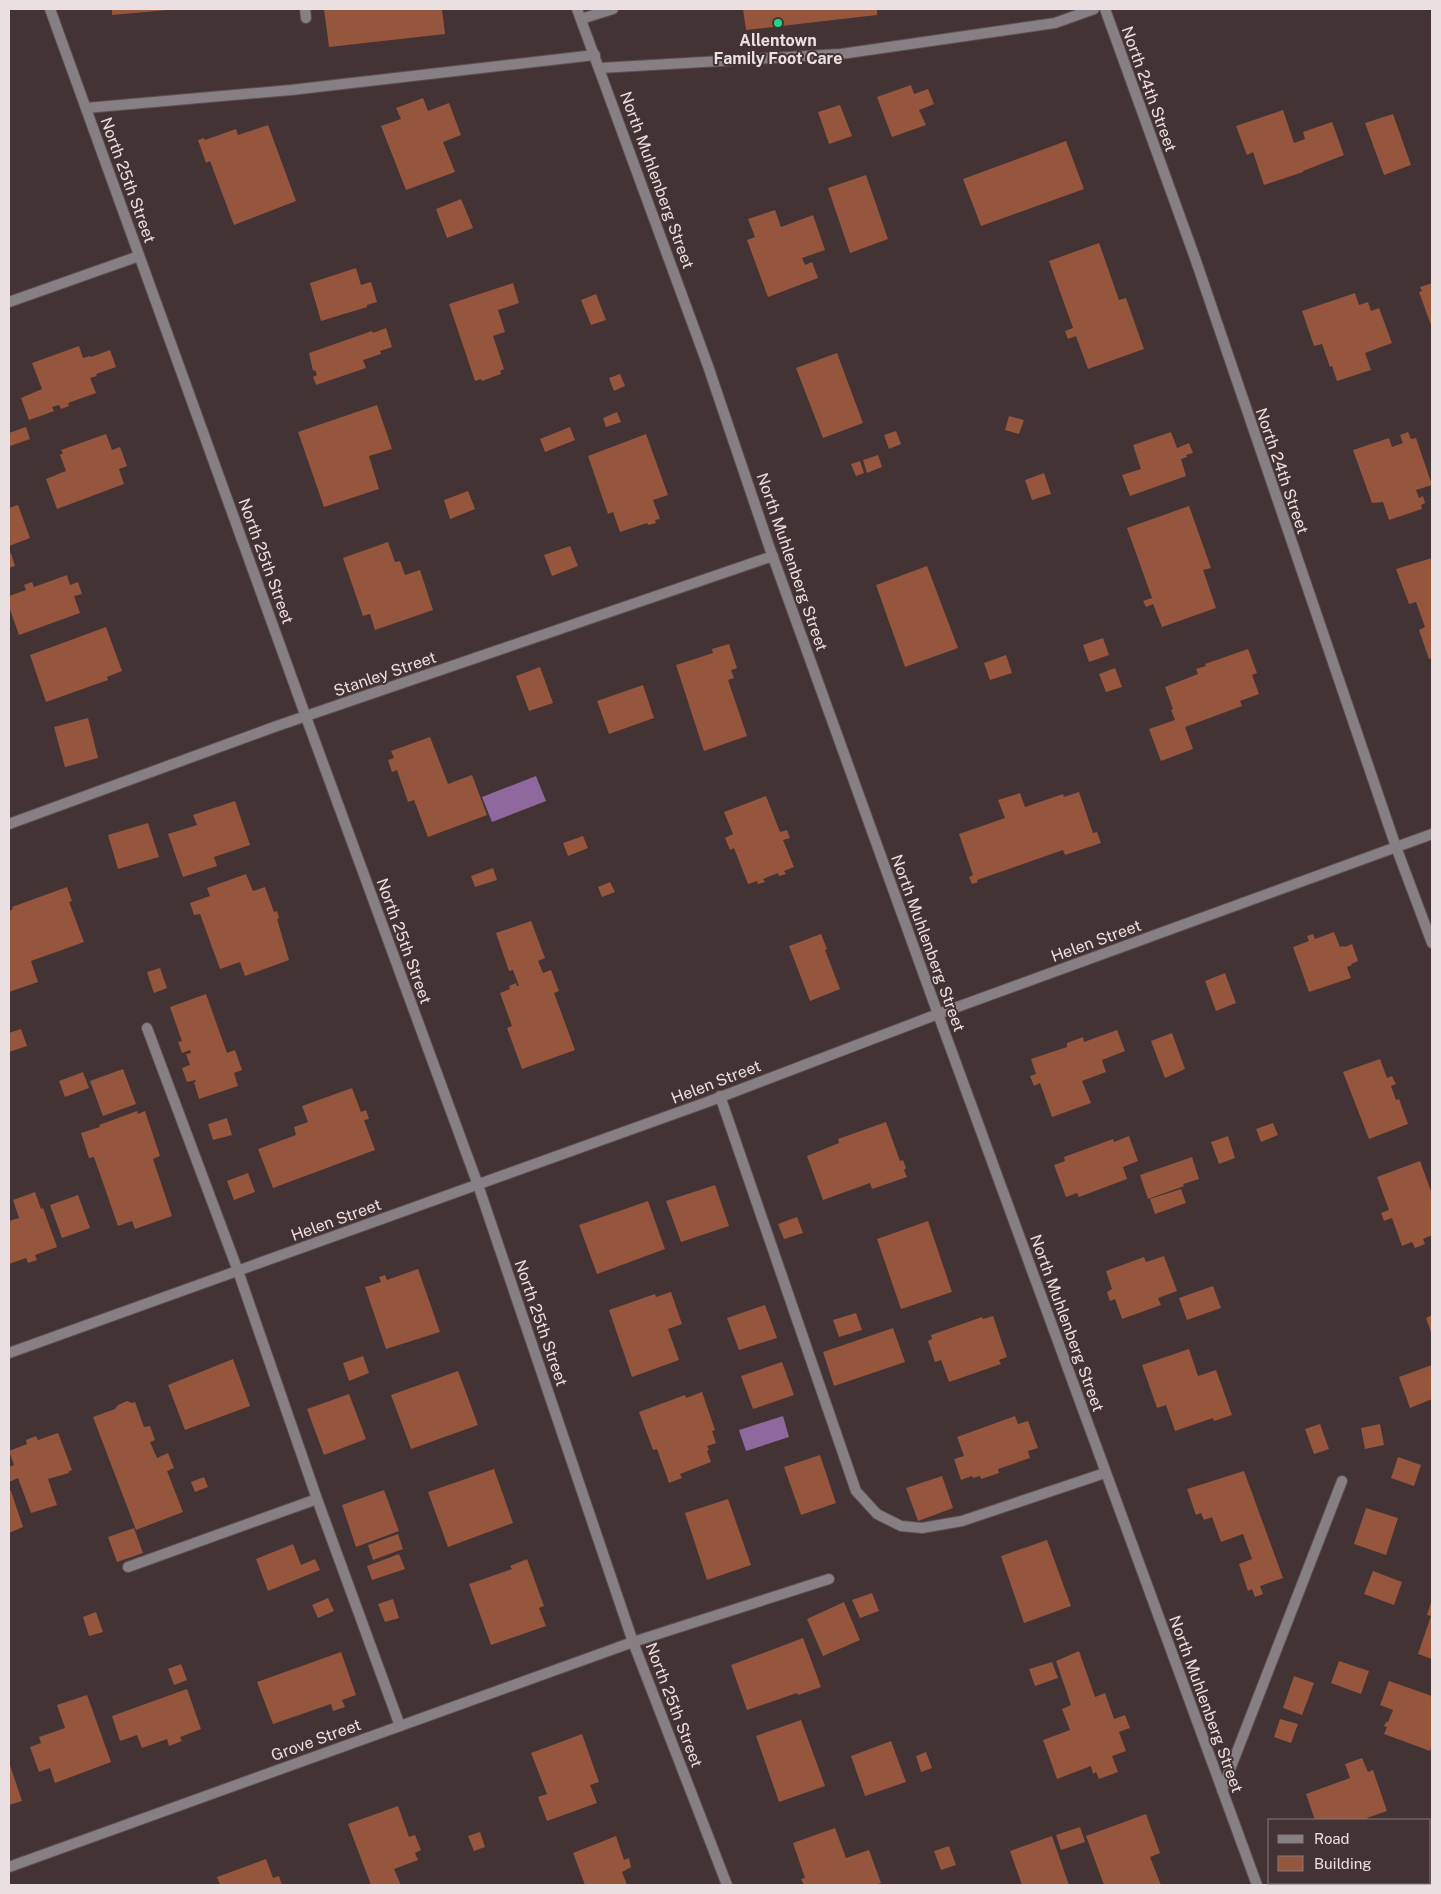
<svg xmlns="http://www.w3.org/2000/svg" width="1441" height="1894" font-family="'Public Sans',sans-serif">
	<rect width="100%" height="100%" fill="#433334"/>
	<!-- water -->
	<path fill="#8f689d" d="M536,776l10,25 -54,21 -10,-25z
		M783,1416l6,21 -43,14 -7,-21z"/>
	<!-- building -->
	<path fill="#95563d" d="M112,9h56v1l-56,5z
		M324,9h118l3,25 -116,13z
		M743,9h134v6l-131,15z
		M911,85l3,9 14,-5 6,15 -15,6 7,15 -34,12 -15,-40z
		M423,98l5,13 21,-8 12,32 -18,7 12,30 -49,18 -25,-64 20,-7 -5,-11z
		M840,105l12,31 -23,8 -11,-32z
		M1283,110l11,33 11,-4 -2,-7 29,-10 12,33 -41,16v1l-39,13 -11,-33 -6,3 -11,-29z
		M1393,114l18,51 -27,10 -19,-52z
		M268,125l28,76 -62,24 -24,-64 -4,2 -8,-23 6,-2 1,2 31,-11 2,6z
		M1066,141l18,48 -103,37 -18,-47z
		M866,175l22,64 -38,14 -22,-65z
		M461,199l12,29 -26,10 -11,-29z
		M775,210l6,17 32,-12 12,35 -23,8 3,7 7,-3 6,16 -50,19 -21,-57 8,-3 -7,-18z
		M1099,243l20,57 7,-2 18,51 -56,20 -12,-33 -8,3 -3,-8 8,-3 -24,-67z
		M356,268l5,17 10,-3 6,20 -10,3v2l-46,14 -11,-38z
		M513,283l6,20 -21,7 7,22 -12,4 11,33 -4,2 1,3 -19,7 -1,-2 -6,2 -26,-77z
		M1432,283v45l-13,-36 3,-1 -2,-4z
		M1355,293l4,12 9,-3 3,9 8,-3 13,35 -27,10 6,17 -34,11 -5,-15 -2,1 -8,-23 -8,2 -12,-35z
		M596,294l10,26 -15,5 -10,-25z
		M386,328l6,19 -12,4 1,3 -18,6 3,8 -50,17 -3,-8 4,-2 -2,-5 -2,1 -4,-18 63,-22 1,2z
		M79,346l4,12 7,-2 1,1 19,-7 6,17 -20,7 1,2 -7,2 6,15 -28,10 1,3 -8,3 -2,-4 -7,2 2,4 -25,9 -8,-22 21,-9 -10,-26z
		M837,353l26,70 -40,15 -27,-70z
		M620,374l5,12 -11,5 -5,-13z
		M377,405l15,44 -23,7 10,33 -55,18 -26,-75z
		M617,412l4,10 -15,5 -3,-9z
		M1009,416l15,4 -5,14 -14,-4z
		M26,427l4,12 -20,7 -1,-13z
		M570,427l5,13 -30,12 -5,-13z
		M896,431l5,13 -12,5 -5,-14z
		M1171,432l6,16 12,-5 4,10 -7,2 1,2 -6,2 5,17 -56,20 -8,-21 19,-6 -8,-24z
		M1408,432l3,7 5,-1 16,47 -16,5 3,8 4,-2 2,7 -4,2 1,4 -33,11 -6,-18 -11,1 -19,-53 36,-12 3,9 11,-4 -3,-8z
		M106,434l6,16 8,-3 7,19 -8,3 5,15 -67,25 -11,-30 20,-8 -6,-16 3,-2 -2,-3z
		M646,434l22,61 -15,5 7,19 -5,1 1,3 -8,2 -1,-2 -27,9 -7,-20 -5,2 -20,-58z
		M878,455l4,12 -15,6 -4,-13z
		M860,461l4,12 -8,3 -5,-12z
		M1044,473l7,21 -19,6 -7,-20z
		M468,491l7,18 -25,10 -6,-19z
		M18,505l12,33 -21,8v-38z
		M1189,506l22,62 -8,2 13,38 -54,19 -9,-23 -7,3 -3,-6 9,-3 -25,-70z
		M388,542l7,20 5,-1 5,14 15,-5 13,40 -58,20 -5,-16 -7,2 -20,-58z
		M570,546l8,20 -26,10 -8,-21z
		M9,553h2l4,13 -6,2z
		M1432,558v100l-3,1 -10,-29 6,-3 -9,-25 -7,2 -13,-35z
		M927,566l31,82 -53,19 -29,-82z
		M67,575l3,10 8,-3 4,12 -8,2 6,17 -61,22 -10,-28v-11l17,-6 -2,-5 8,-3 2,5z
		M106,627l16,44 -15,6 1,3 -62,22 -16,-47z
		M1103,638l6,17 -20,7 -6,-17z
		M729,644l8,24 -6,2 3,8 -6,2 19,56 -43,15 -28,-86 37,-12 -1,-4z
		M1248,649l9,24 -5,2 7,19 -19,7 2,5 -57,21 8,22 -32,12 -12,-32 26,-9 -4,-10 2,-1 -8,-22 33,-13 -2,-5 10,-3 -1,-2z
		M1006,655l6,18 -22,7 -6,-17z
		M540,667l13,36 -24,8 -13,-35z
		M1115,668l7,19 -16,5 -7,-18z
		M643,685l11,33 -45,16 -12,-33z
		M88,718l10,40 -33,9 -11,-40z
		M430,737l18,47 24,-9 15,40 -59,22 -14,-37 -6,2 -11,-32 -5,2 -4,-12 6,-2 -3,-7z
		M1079,792l14,41 4,-1 4,11 -36,12 -2,-5 -86,30 1,2 -6,2 -3,-7 4,-2 -14,-41 46,-16 -7,-18 22,-7 5,14 38,-13 1,3z
		M766,796l14,36 7,-2 3,8 -7,2 11,27 -10,4 2,3 -7,2 -1,-3 -15,6 2,3 -7,2 -1,-3 -9,3 -14,-36 -4,2 -5,-12 8,-4 -9,-22z
		M235,801l15,44 -36,12 3,9 -34,11 -15,-43 29,-9 -4,-10z
		M148,823l11,34 -41,12 -10,-34z
		M583,836l5,12 -20,8 -5,-13z
		M493,868l4,12 -22,7 -4,-11z
		M246,874l7,17 12,-4 9,25 3,-1 2,7 -2,1 12,41 -44,16 -5,-14 -20,7 -20,-55 -6,1 -4,-12 20,-7 -3,-8z
		M610,882l5,10 -13,5 -4,-10z
		M67,887l5,14 -3,1 15,40 -53,19 7,21 -29,10v-81l4,-2 -1,-2z
		M531,921l14,37 -7,3 5,12 8,-3 8,21 -5,2 21,57 -53,19 -15,-41 5,-2 -12,-33 10,-4 -1,-3 7,-3 1,3h2l-6,-16 -4,1 -13,-38z
		M1334,932l6,15 4,-1 1,1 7,-3 6,17 -7,3 1,1 -5,2 4,11 -42,14 -16,-45 16,-6 -2,-5 6,-2 2,5z
		M821,934l6,15 -2,1 15,39 -30,12 -21,-55z
		M160,968l7,20 -13,5 -7,-21z
		M1225,973l11,30 -20,8 -11,-30z
		M206,994l21,59 8,-3 7,20 -8,3 4,13 -39,13 -5,-17h2l-1,-2 -8,2 -5,-14 8,-3 -4,-11 5,-1 -1,-3 -8,3 -4,-11 4,-1 -12,-34z
		M21,1029l6,17 -18,6v-19z
		M1117,1030l8,21 -23,9 4,12 -24,9 9,22 -39,14 -12,-34 -6,3 -4,-10 6,-2 -5,-15 36,-12v-4l16,-6 1,5z
		M1172,1033l13,36 -20,9 -14,-37z
		M1380,1059l7,19 5,-2 4,8 -5,2 5,14 3,-1 9,25 -39,15 -26,-67z
		M123,1069l13,35 -33,12 -13,-35z
		M83,1072l6,16 -24,9 -6,-16z
		M352,1088l9,24 5,-2 3,9 -5,1 11,30 -102,38 -15,-39 38,-14 -2,-8 14,-5 -6,-16z
		M137,1111l1,3 7,-3 15,45 -7,3 19,57 -37,13 -3,-8 -14,5 -24,-69 -5,1 -8,-25 19,-6 -1,-2z
		M227,1118l5,17 -19,5 -5,-16z
		M886,1122l14,39 3,-1 3,8 -2,2 3,7 -35,12 -2,-6 -47,17 -16,-44 32,-13 -1,-4z
		M1273,1123l5,12 -17,7 -5,-13z
		M1129,1136l9,25 -15,6 4,12 -48,18 -2,-4 -11,4 -12,-32 11,-4 -1,-4 49,-18 1,3z
		M1228,1136l7,22 -16,6 -8,-22z
		M1192,1157l7,22 -16,5 1,2 -36,13 -8,-24z
		M1420,1161l12,33v41l-9,4 2,5 -10,4 -3,-6 -10,4 -10,-28 -8,3 -3,-8 8,-3 -12,-33z
		M248,1173l7,19 -21,8 -7,-19z
		M715,1185l14,41 -48,16 -15,-41z
		M1181,1189l5,14 -31,11 -5,-15z
		M35,1192l6,17 2,-1 14,39 -22,8 2,5 -9,3 -2,-5 -17,6v-43l10,-3 -6,-18z
		M78,1195l12,33 -28,10 -12,-33z
		M648,1201l17,48 -68,25 -18,-49z
		M797,1217l6,16 -19,6 -6,-15z
		M928,1221l24,71 -51,17 -24,-70z
		M1164,1256l13,35 -19,7 3,7 -39,14 -7,-20 -5,2 -3,-9 5,-3 -6,-18 38,-14 2,5z
		M418,1269l22,63 -54,17 -21,-62 16,-5 -2,-5 6,-2 2,5z
		M1213,1286l8,22 -34,12 -8,-22z
		M671,1292l11,32 -14,5 11,31 -47,17 -23,-67 46,-16 1,3z
		M765,1305l12,33 -38,12 -12,-32z
		M856,1313l6,17 -23,7 -6,-17z
		M1432,1315v20l-6,-17z
		M993,1316l14,41 -8,3 2,4 -52,18 -8,-22 -6,2 -7,-21 4,-2 -1,-4 51,-18 1,2z
		M893,1328l12,34 -71,24 -11,-34z
		M1189,1349l9,27 18,-6 16,45 -18,6 -1,-3 -38,13 -9,-26 -9,3 -15,-43z
		M363,1356l6,17 -20,8 -6,-18z
		M233,1359l17,47 -65,24 -17,-45z
		M782,1362l12,33 -41,14 -12,-33z
		M1432,1365v34l-22,9 -11,-31z
		M458,1371l20,54 -67,24 -20,-54z
		M702,1392l13,38 -3,1 4,12 -9,3 2,4 -2,1 4,11 -31,12 2,4 -13,5 -12,-34 -4,1 -14,-38 46,-17 1,3z
		M349,1394l17,45 -42,16 -17,-46z
		M127,1401l5,2 3,-1 9,25 6,-1 5,14 -5,2 7,16 11,-5 6,15 -7,3 16,41 -47,18 -43,-113 22,-8 3,-4z
		M1015,1416l3,8 10,-3 10,27 -10,3 2,7 -32,11 1,4 -18,6 -1,-3 -7,2 -1,-2 -11,4 -7,-21 10,-3 -7,-19z
		M1320,1424l9,25 -15,5 -9,-25z
		M1380,1424l4,21 -19,4 -4,-21z
		M58,1433l14,37 -4,2 1,1 -21,6 9,26 -26,8 -13,-35 -9,4v-15l5,-2 -5,-14 18,-7 -1,-4 10,-4 2,4z
		M820,1455l16,48 -35,12 -17,-48z
		M1398,1457l23,8 -7,21 -23,-8z
		M494,1469l19,54 -65,24 -20,-55z
		M1244,1471l39,107 -23,8 3,8 -8,3 -3,-8 -4,2 -9,-27 13,-5 -9,-25 -22,8 -9,-25 -8,3 -3,-7 -5,2 -9,-26z
		M942,1476l11,32 -35,13 -12,-33z
		M204,1477l4,10 -13,5 -4,-10z
		M384,1490l15,41 -43,16 -14,-42z
		M9,1491h2l12,36 -14,6z
		M728,1499l23,66 -44,15 -22,-67z
		M1366,1508l32,10 -12,37 -32,-11z
		M134,1528l9,25 -26,9 -9,-25z
		M398,1534l5,15 -30,11 -5,-15z
		M1047,1540l24,66 -47,17 -23,-67z
		M293,1544l8,21 14,-6 5,11 -52,21 -12,-32z
		M399,1554l6,15 -33,11 -5,-14z
		M527,1559l17,47 -5,2 7,18 -55,19 -22,-61 43,-15 -2,-3z
		M1373,1571l29,11 -8,23 -30,-11z
		M872,1593l7,18 -19,7 -8,-18z
		M328,1598l6,13 -16,7 -6,-13z
		M393,1599l6,19 -14,4 -7,-18z
		M1432,1599v60l-14,-5 13,-38 -4,-1z
		M844,1602l16,38 -37,16 -16,-37z
		M96,1612l7,20 -14,4 -6,-19z
		M803,1638l18,49 -23,8 -1,-2 -50,17 -16,-45z
		M1079,1651l16,46 10,-4 9,26 11,-4 5,13 -11,4 7,19 -14,5 6,16 -19,7 -3,-7 -3,2 -2,-8 -34,13 -14,-39 27,-10 -8,-21 9,-4 -15,-44z
		M341,1652l15,43 -14,5 3,7 -12,4 -2,-7 -58,20 -16,-42z
		M1339,1661l30,10 -8,23 -30,-11z
		M1052,1662l6,16 -23,8 -6,-17z
		M181,1664l6,16 -13,5 -6,-16z
		M1294,1676l20,7 -12,32 -19,-7z
		M1389,1681l43,15v49l-2,6 -46,-17 3,-7 -3,-1 2,-4h2l5,-12 -13,-5z
		M187,1689l14,40 -21,8 2,4 -13,5 -2,-7 -25,9 -5,-13 -17,6 -8,-25z
		M87,1695l24,67 -56,21 -5,-15 -11,4 -9,-25 11,-4 -2,-6 26,-9 -8,-23z
		M1280,1719l18,5 -7,19 -17,-6z
		M801,1720l24,66 -46,16 -23,-66z
		M582,1734l17,48 -9,3 7,18 -50,18 -9,-24 9,-3 -16,-41z
		M891,1741l15,41 -41,14 -14,-40z
		M926,1752l6,16 -11,4 -5,-16z
		M1362,1758l6,14 5,-2 14,41 -20,7 1,2h-53l-9,-26 44,-16 -5,-14z
		M9,1762l13,39 -13,4z
		M398,1806l11,31 6,-2 6,15 -6,3 3,7 -24,9 7,16h-30l-23,-61z
		M1146,1814l14,39 -10,4 11,28h-57l-18,-49z
		M1080,1827l5,15 -24,8 -5,-15z
		M835,1828l11,30 23,-8 12,33 -7,2h-70l-3,-6 4,-1 -12,-35z
		M480,1832l5,15 -11,4 -6,-15z
		M616,1836l8,24 5,-2 2,9 -9,5 5,13h-42l-12,-32z
		M1052,1836l17,49h-47l-12,-34z
		M949,1846l7,19 -15,5 -7,-19z
		M266,1859l7,19 6,-2 3,9h-62l-3,-8z"/>
	<g fill="none" stroke-linecap="round" stroke-linejoin="round">
		<!-- service casing -->
		<g stroke="#5e4f50" stroke-width="12">
			<path id="service" d="M305,9l1,9
				M581,19l32,-10
				M600,68l241,-14 214,-31 39,-14
				M86,108l205,-18 304,-35
				M147,1028l91,243 79,228 83,227
				M720,1096l136,395 21,23 24,12 21,2 40,-7 143,-48
				M128,1567l189,-68
				M633,1642l196,-63
				M1222,1790l120,-309"/>
		</g>
		<!-- minor casing -->
		<g stroke="#5e4f50" stroke-width="12">
			<path id="minor" d="M50,9l256,708 172,468 155,457 94,243
				M577,9l131,357 61,180 169,468 319,871
				M1105,9l90,249 201,589 36,96
				M9,302l130,-46
				M9,824l265,-97 499,-171
				M9,1353l701,-252 228,-87 494,-180
				M9,1867l624,-225"/>
		</g>
		<!-- service -->
		<use href="#service" stroke="#867f83" stroke-width="10"/>
		<!-- minor -->
		<use href="#minor" stroke="#867f83" stroke-width="10"/>
	</g>
	<!-- markers -->
	<circle fill="#1ed887" stroke="#433334" stroke-width="2" cx="778" cy="23" r="5"/>
	<g text-anchor="middle" dominant-baseline="central" stroke-width="4" stroke-linejoin="round" paint-order="stroke">
		<!-- poi labels -->
		<g font-size="16" font-weight="bold" fill="#ebe0e1" stroke="#433334">
			<text x="778" y="40">Allentown<tspan x="778" dy="18">Family Foot Care</tspan></text>
		</g>
		<!-- street labels -->
		<g font-size="16" fill="#ebe0e1" stroke="#433334">
			<text transform="translate(1149 89) rotate(70)">North 24th Street</text>
			<text transform="translate(128 180) rotate(70)">North 25th Street</text>
			<text transform="translate(657 180) rotate(70)">North Muhlenberg Street</text>
			<text transform="translate(1282 471) rotate(71)">North 24th Street</text>
			<text transform="translate(266 561) rotate(70)">North 25th Street</text>
			<text transform="translate(792 562) rotate(71)">North Muhlenberg Street</text>
			<text transform="translate(385 674) rotate(-19)">Stanley Street</text>
			<text transform="translate(404 941) rotate(70)">North 25th Street</text>
			<text transform="translate(1096 941) rotate(-20)">Helen Street</text>
			<text transform="translate(928 943) rotate(70)">North Muhlenberg Street</text>
			<text transform="translate(716 1082) rotate(-21)">Helen Street</text>
			<text transform="translate(336 1220) rotate(-20)">Helen Street</text>
			<text transform="translate(541 1323) rotate(71)">North 25th Street</text>
			<text transform="translate(1067 1323) rotate(70)">North Muhlenberg Street</text>
			<text transform="translate(1206 1704) rotate(70)">North Muhlenberg Street</text>
			<text transform="translate(674 1705) rotate(69)">North 25th Street</text>
			<text transform="translate(316 1740) rotate(-20)">Grove Street</text>
		</g>
	</g>
	<!-- border -->
	<rect width="1441" height="1894" fill="none" stroke="#ebe0e1" stroke-width="20"/>
	<!-- legend -->
	<rect x="1268" y="1819" width="162" height="65" fill="#433334" stroke="#867879"/>
	<rect x="1278" y="1835" width="25" height="8" fill="#867f83" stroke="#867879"/>
	<text x="1314" y="1844" font-size="15" fill="#ebe0e1">Road</text>
	<rect x="1278" y="1856" width="25" height="15" fill="#95563d" stroke="#867879"/>
	<text x="1314" y="1869" font-size="15" fill="#ebe0e1">Building</text>
</svg>
